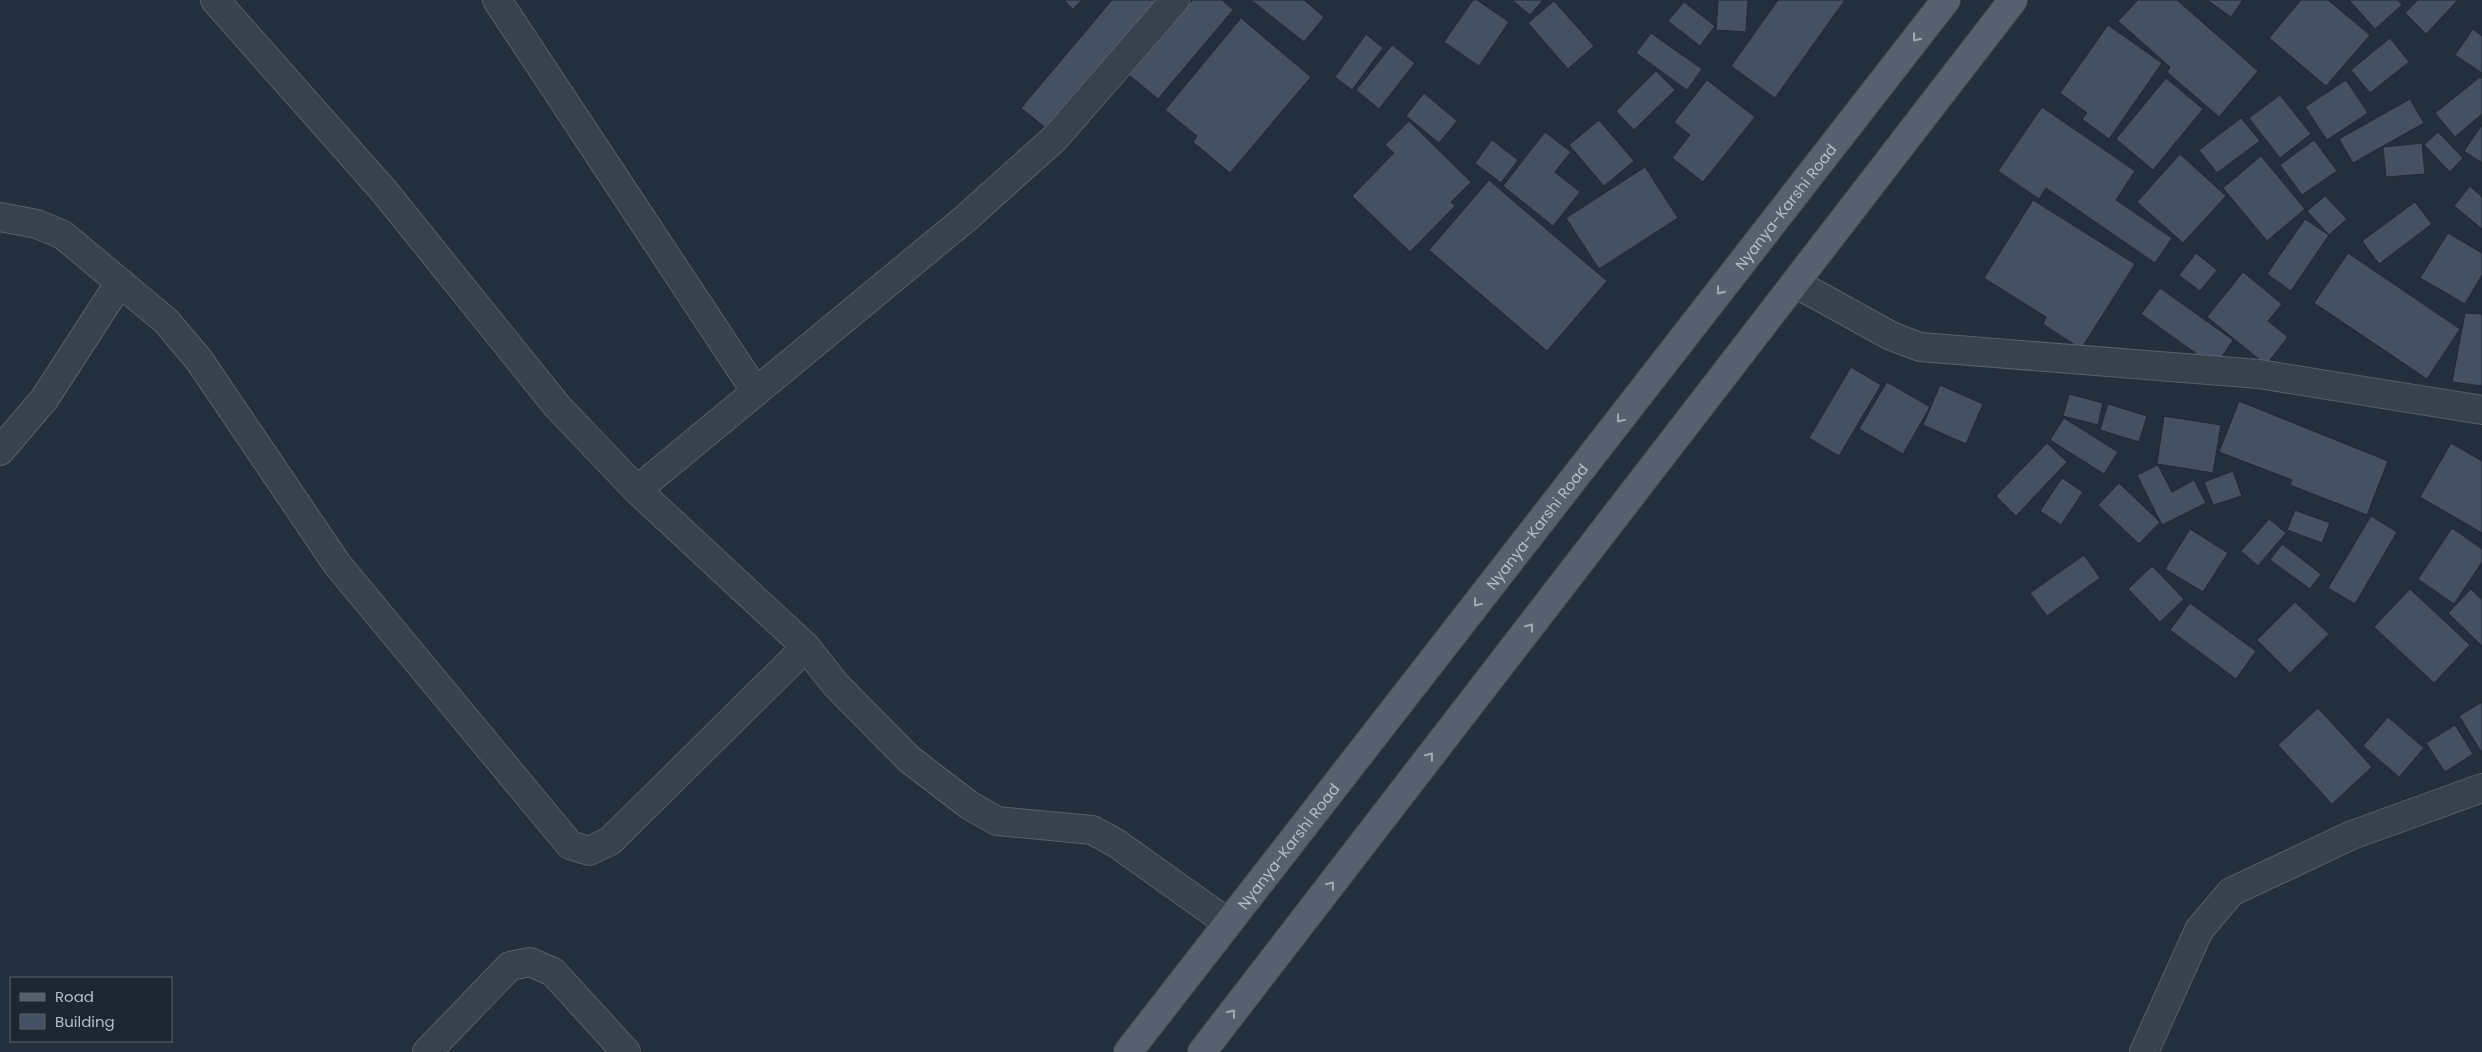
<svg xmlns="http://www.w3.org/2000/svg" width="2482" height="1052" font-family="Poppins,sans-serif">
	<rect width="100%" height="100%" fill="#242f3e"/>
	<!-- building -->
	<path fill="#455162" stroke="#1f2835" d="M1064,0h18l-9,9z
		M1112,0h44l-109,129 -26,-21z
		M1192,0h30l11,10 -75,89 -30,-25z
		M1251,0h53l20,17 -20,25z
		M1473,0h4l32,22 -30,44 -35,-24z
		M1512,0h31l-13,15z
		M1718,0h30l-2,32 -30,-2z
		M1778,0h67l-70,98 -44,-32z
		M2138,0h39l81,71 -39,46 -52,-45 3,-5 -52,-46z
		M2207,0h36l-12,17z
		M2301,0h27l42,35 -44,51 -57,-48z
		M2349,0h49l4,5 -27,24z
		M2418,0h40l-32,34 -21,-21z
		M1554,1l40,45 -26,23 -40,-46z
		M1684,2l31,24 -15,20 -32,-25z
		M1241,18l70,59 -81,96 -37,-31 4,-6 -32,-26z
		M2108,25l54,38 -53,76 -27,-20 5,-6 -27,-20z
		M2473,29l9,7v37l-27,-18z
		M1651,33l51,36 -15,21 -51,-37z
		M1366,34l17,14 -31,42 -17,-13z
		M2390,38l19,24 -39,31 -19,-23z
		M1392,45l23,18 -36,46 -23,-19z
		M1656,71l19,19 -41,40 -18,-19z
		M2480,77l2,2v35l-27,23 -20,-24z
		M2166,78l37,31 -50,61 -37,-31z
		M1707,80l48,37 -52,65 -31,-24 18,-23 -16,-13z
		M2346,80l22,33 -41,27 -22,-33z
		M1424,93l33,28 -18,22 -33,-27z
		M2280,95l31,39 -31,24 -31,-40z
		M2410,99l14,24 -71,40 -14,-24z
		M2042,107l93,64 -19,29 56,38 -17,25 -109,-75 -7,11 -41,-28z
		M2241,118l19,23 -43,32 -18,-23z
		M1599,120l35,41 -30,25 -35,-41z
		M1409,121l62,61 -20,20 4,4 -45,46 -58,-56 42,-43 -9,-8z
		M2482,125v38l-18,-12z
		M1545,132l26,20 -16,20 25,20 -27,34 -50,-40z
		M2438,132l25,26 -13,14 -26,-27z
		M1492,140l26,20 -17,23 -26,-20z
		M2314,140l23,31 -35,24 -22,-30z
		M2422,143l3,31 -39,3 -3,-30z
		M2180,154l46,42 -43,47 -46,-41z
		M2261,156l44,53 -38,32 -44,-53z
		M1645,167l33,51 -79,51 -33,-51z
		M1489,180l118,101 -60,70 -118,-101z
		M2470,186l12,11v32l-28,-23z
		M2325,196l22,23 -18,16 -22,-24z
		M2033,200l102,64 -54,85 -38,-25 3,-7 -62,-39z
		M2415,202l17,22 -53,40 -17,-23z
		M2305,219l24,16 -38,56 -24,-17z
		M2448,233l34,20v22l-17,29 -45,-26z
		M2196,253l21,17 -17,21 -21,-16z
		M2348,253l112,76 -33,50 -113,-76z
		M2243,272l39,32 -14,17 20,16 -22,28 -59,-48z
		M2160,288l73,52 -18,27 -74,-53z
		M2465,313l17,1v72l-30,-4z
		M1851,367l30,18 -42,71 -30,-18z
		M1887,382l43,25 -27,47 -44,-25z
		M1940,385l43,19 -17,40 -43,-19z
		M2069,394l34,9 -5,22 -35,-9z
		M2239,401l149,60 -21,54 -77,-30 2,-5 -73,-28z
		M2108,404l39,12 -8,26 -39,-12z
		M2164,416l57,9 -8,48 -56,-9z
		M2064,418l54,34 -14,22 -54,-34z
		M2047,443l20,19 -51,54 -20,-20z
		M2451,443l31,18v72l-62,-36z
		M2158,465l14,27 22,-12 12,23 -44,22 -25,-50z
		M2233,471l9,25 -29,9 -9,-23z
		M2062,478l21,14 -22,33 -21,-14z
		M2119,483l41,39 -21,22 -41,-39z
		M2295,510l35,13 -8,20 -35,-13z
		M2371,516l26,16 -42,72 -27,-16z
		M2269,519l17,14 -28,33 -17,-15z
		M2452,528l30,21v13l-28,42 -36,-25z
		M2190,529l38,24 -25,39 -38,-23z
		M2282,544l39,30 -11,15 -40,-29z
		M2084,555l16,23 -53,38 -17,-23z
		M2152,566l32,33 -24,23 -32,-33z
		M2410,589l60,56 -36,38 -60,-56z
		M2471,589l11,11v46l-34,-33z
		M2295,602l34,32 -39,39 -33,-33z
		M2190,603l66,48 -20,28 -66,-49z
		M2482,702v51l-23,-37z
		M2318,708l54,59 -40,37 -54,-59z
		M2388,717l36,31 -25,29 -36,-31z
		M2455,725l18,29 -28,18 -19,-29z"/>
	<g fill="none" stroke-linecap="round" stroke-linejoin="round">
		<!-- minor casing -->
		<g stroke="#565f6c" stroke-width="30">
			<path id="minor" d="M215,0l169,191 173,215 80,84 169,157 30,38 73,74 60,46 28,16 95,9 24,13 112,80
				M497,0l259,392
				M0,217l37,7 26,11 103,86 33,39 138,204 233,281 19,6 21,-10 196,-194
				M1795,283l96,53 29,11 339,27 223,36
				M0,451l45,-53 75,-116
				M637,490l329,-272 90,-81 119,-137
				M427,1052l83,-86 20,-4 23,10 73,80
				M2144,1052l55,-122 32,-38 121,-57 130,-47"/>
		</g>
		<!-- major casing -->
		<g stroke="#414a57" stroke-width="30">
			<g id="major">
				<path id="s1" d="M1128,1052l818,-1052"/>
				<path d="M1202,1052l811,-1052"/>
			</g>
		</g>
		<!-- minor -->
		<use href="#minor" stroke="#38414e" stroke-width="28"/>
		<!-- major -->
		<use href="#major" stroke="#56606e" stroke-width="28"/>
	</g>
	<!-- one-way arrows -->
	<defs><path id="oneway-chevron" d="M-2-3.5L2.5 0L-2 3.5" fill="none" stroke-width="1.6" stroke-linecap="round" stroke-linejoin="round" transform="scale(1.25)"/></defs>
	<g stroke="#a1aab7">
		<use href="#oneway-chevron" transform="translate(1916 38) rotate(128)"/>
		<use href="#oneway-chevron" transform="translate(1720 291) rotate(128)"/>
		<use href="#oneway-chevron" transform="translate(1620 419) rotate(128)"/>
		<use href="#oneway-chevron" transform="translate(1477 603) rotate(128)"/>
		<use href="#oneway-chevron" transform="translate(1530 627) rotate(-52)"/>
		<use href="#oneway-chevron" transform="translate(1430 756) rotate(-52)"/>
		<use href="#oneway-chevron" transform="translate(1331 885) rotate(-52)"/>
		<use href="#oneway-chevron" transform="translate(1232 1013) rotate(-52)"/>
	</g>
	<g text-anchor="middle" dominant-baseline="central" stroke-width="4" stroke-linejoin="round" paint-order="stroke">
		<!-- street labels -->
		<g font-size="15" fill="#b4bcc9" stroke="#1d2633">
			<text stroke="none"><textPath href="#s1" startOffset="1071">Nyanya-Karshi Road</textPath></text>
			<text stroke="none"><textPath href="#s1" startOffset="666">Nyanya-Karshi Road</textPath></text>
			<text stroke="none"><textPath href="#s1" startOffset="261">Nyanya-Karshi Road</textPath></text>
		</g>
	</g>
	<!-- legend -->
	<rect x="10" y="977" width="162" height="65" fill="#1d2633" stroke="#59626f"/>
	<rect x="20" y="993" width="25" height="8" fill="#56606e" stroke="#59626f"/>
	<text x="55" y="1002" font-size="15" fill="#b4bcc9">Road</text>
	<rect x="20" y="1014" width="25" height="15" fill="#455162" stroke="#59626f"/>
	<text x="55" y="1027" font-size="15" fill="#b4bcc9">Building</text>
</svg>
